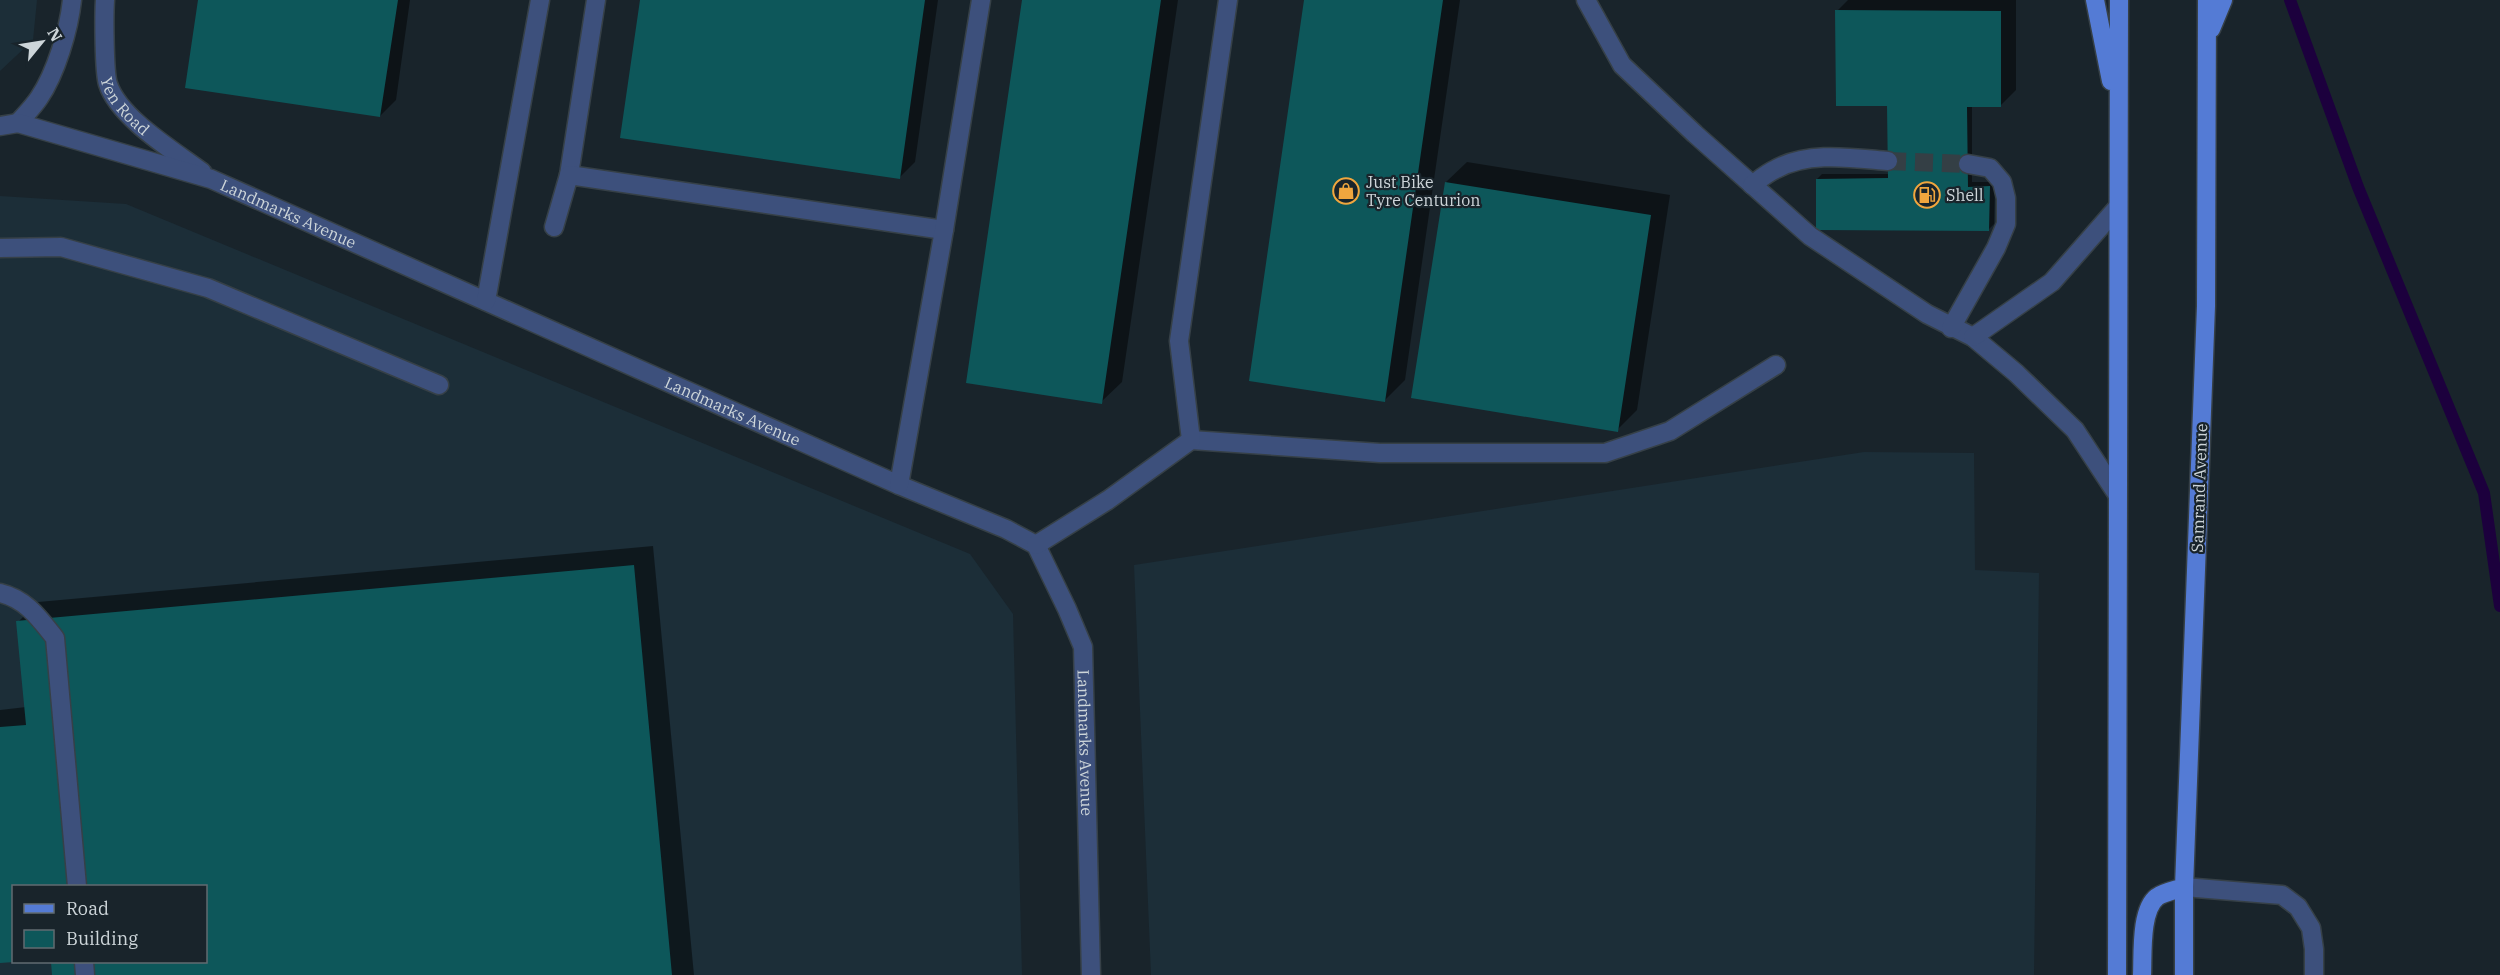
<svg xmlns="http://www.w3.org/2000/svg" width="2500" height="975" font-family="'IBM Plex Serif',serif">
	<rect width="100%" height="100%" fill="#19242b"/>
	<!-- built -->
	<path fill="#1c2e38" fill-rule="evenodd" d="M0,0h37l-4,40 -33,31z
		M0,196l126,8 844,350 43,60 9,361h-1022zM14,886h192v76h-192z
		M1864,452l110,1 1,117 64,3 -5,402h-883l-17,-410z"/>
	<!-- shadow -->
	<path fill="#0007" d="M200,0h210l-14,100 -16,16z
		M641,0h297l-23,162 -16,16z
		M1024,0h154l-56,382 -21,20z
		M1306,0h154l-55,380 -20,20z
		M1848,0h168v90l-16,16 -28,-1v77h23l-1,42 -5,5 -172,-50 5,-5h67v-67l-52,-96z
		M1467,162l203,33 -33,215 -20,20 -171,-248z
		M653,546l41,429h-641l-1,-13h154v-76h-192l-14,76v-252l26,-3 -8,-85 20,-20z"/>
	<g fill="none" stroke-linecap="round" stroke-linejoin="round">
		<!-- stream -->
		<path stroke="#1c003d" stroke-width="12" d="M2290,0l68,187 126,306 16,113"/>
	</g>
	<!-- building -->
	<path fill="#0d575a" d="M198,0h200l-18,117 -195,-29z
		M640,0h285l-25,179 -280,-41z
		M1022,0h139l-59,404 -136,-21z
		M1304,0h139l-58,402 -136,-21z
		M1835,10l166,1v96h-34l1,80 22,-1 -1,45 -173,-1v-51l72,-1 -1,-72h-51z
		M1445,182l206,33 -33,217 -207,-34z
		M634,565l38,410h-620l-1,-13h155v-76h-192v76l-14,1v-236l26,-2 -10,-104z"/>
	<g fill="none" stroke-linecap="round" stroke-linejoin="round">
		<!-- minor-tunnel -->
		<path stroke="#343f45" stroke-width="18" stroke-dasharray="18 9" stroke-linecap="butt" d="M1888,161l80,3"/>
		<!-- minor casing -->
		<g stroke="#364047" stroke-width="21">
			<g id="minor">
				<path id="s1" d="M105,0c-1,14 -1,72 3,84 11,34 66,67 94,88"/>
				<path d="M1586,0l36,65 73,69 115,102 117,78 46,23 43,36 59,57 42,64"/>
				<path d="M18,123c7,-8 15,-16 21,-25 17,-25 30,-69 33,-98"/>
				<path id="s2" d="M0,126l18,-3 193,56 688,306 107,44 30,16 31,64 16,38 8,328"/>
				<path d="M569,175l27,-175"/>
				<path d="M1752,185c8,-6 15,-12 24,-16 33,-18 76,-11 112,-8"/>
				<path d="M554,227l15,-52 375,55"/>
				<path d="M0,248l61,-1 147,41 231,97"/>
				<path d="M486,301l54,-301"/>
				<path d="M1951,328l45,-80 10,-24v-26l-4,-16 -12,-14 -22,-4"/>
				<path d="M1973,337l79,-55 65,-74"/>
				<path d="M1191,440l189,13h225l65,-22 106,-66"/>
				<path d="M899,485l45,-255 37,-230"/>
				<path d="M1036,545l72,-45 83,-60 -12,-99 49,-341"/>
				<path d="M0,593c26,6 39,25 55,45l22,248"/>
				<path d="M2184,887l98,8 16,12 13,21 3,21v26"/>
				<path d="M84,962l1,13"/>
			</g>
		</g>
		<!-- major casing -->
		<g stroke="#364047" stroke-width="21">
			<path id="major" d="M2095,0l16,81
				M2211,29l12,-29
				M2117,975l2,-975
				M2142,975c1,-20 -2,-65 15,-78 7,-5 19,-7 27,-10
				M2184,975v-88l22,-581 1,-306"/>
		</g>
		<!-- minor -->
		<use href="#minor" stroke="#3d507c" stroke-width="18"/>
		<!-- major -->
		<use href="#major" stroke="#547bd5" stroke-width="18"/>
	</g>
	<!-- icons -->
	<defs>
		<g id="shop-ring" transform="scale(1.35)"><circle r="9.5" fill="#19242b" stroke="#f0a63e" stroke-width="1.5"/><path d="M-5-2.5h2.3a2.7 3.5 0 0 1 5.4 0H5L5.5 6h-11ZM-1.5-2.5h3a1.5 2.3 0 0 0-3 0Z" fill="#f0a63e"/></g>
		<g id="fuel-ring" transform="scale(1.35)"><circle r="9.5" fill="#19242b" stroke="#f0a63e" stroke-width="1.5"/><path d="M-5.5-6h7V0h2V4h1.3V-2.5L3-4.5l.8-.8L6-3V5H2.5V1h-1V6h-7ZM-4.2-4.7v3.2H.2V-4.7Z" fill="#f0a63e"/></g>
	</defs>
	<g fill-rule="evenodd">
		<use href="#shop-ring" x="1346" y="191"/>
		<use href="#fuel-ring" x="1927" y="195"/>
	</g>
	<g text-anchor="middle" dominant-baseline="central" stroke-width="4.5" stroke-linejoin="round" paint-order="stroke">
		<!-- street labels -->
		<g font-size="16" fill="#cdd5d9" stroke="#19242b">
			<text stroke="none"><textPath href="#s1" startOffset="112">Yen Road</textPath></text>
			<text stroke="none"><textPath href="#s2" startOffset="304">Landmarks Avenue</textPath></text>
			<text stroke="none"><textPath href="#s2" startOffset="790">Landmarks Avenue</textPath></text>
			<text transform="translate(2199 488) rotate(-88)">Samrand Avenue</text>
			<text stroke="none"><textPath href="#s2" startOffset="1330">Landmarks Avenue</textPath></text>
		</g>
		<!-- poi labels -->
		<g font-size="16" fill="#cdd5d9" stroke="#19242b" text-anchor="start">
			<text x="1366" y="182">Just Bike<tspan x="1366" dy="18">Tyre Centurion</tspan></text>
			<text x="1946" y="195">Shell</text>
		</g>
	</g>
	<!-- legend -->
	<rect x="12" y="885" width="195" height="78" fill="#19242b" stroke="#616b71" stroke-width="1.5"/>
	<rect x="24" y="904" width="30" height="9" fill="#547bd5" stroke="#616b71" stroke-width="1.5"/>
	<text x="66" y="915" font-size="18" fill="#cdd5d9">Road</text>
	<rect x="24" y="930" width="30" height="18" fill="#0d575a" stroke="#616b71" stroke-width="1.5"/>
	<text x="66" y="945" font-size="18" fill="#cdd5d9">Building</text>
	<!-- north arrow -->
	<g transform="translate(42 42) rotate(60)" stroke="#19242b" stroke-width="4.5" paint-order="stroke">
	<path d="M0-4.5L10 22L0 15L-10 22Z" fill="#cdd5d9"/>
	<text y="-9" font-size="16" font-weight="bold" text-anchor="middle" fill="#cdd5d9">N</text>
	</g>
</svg>
